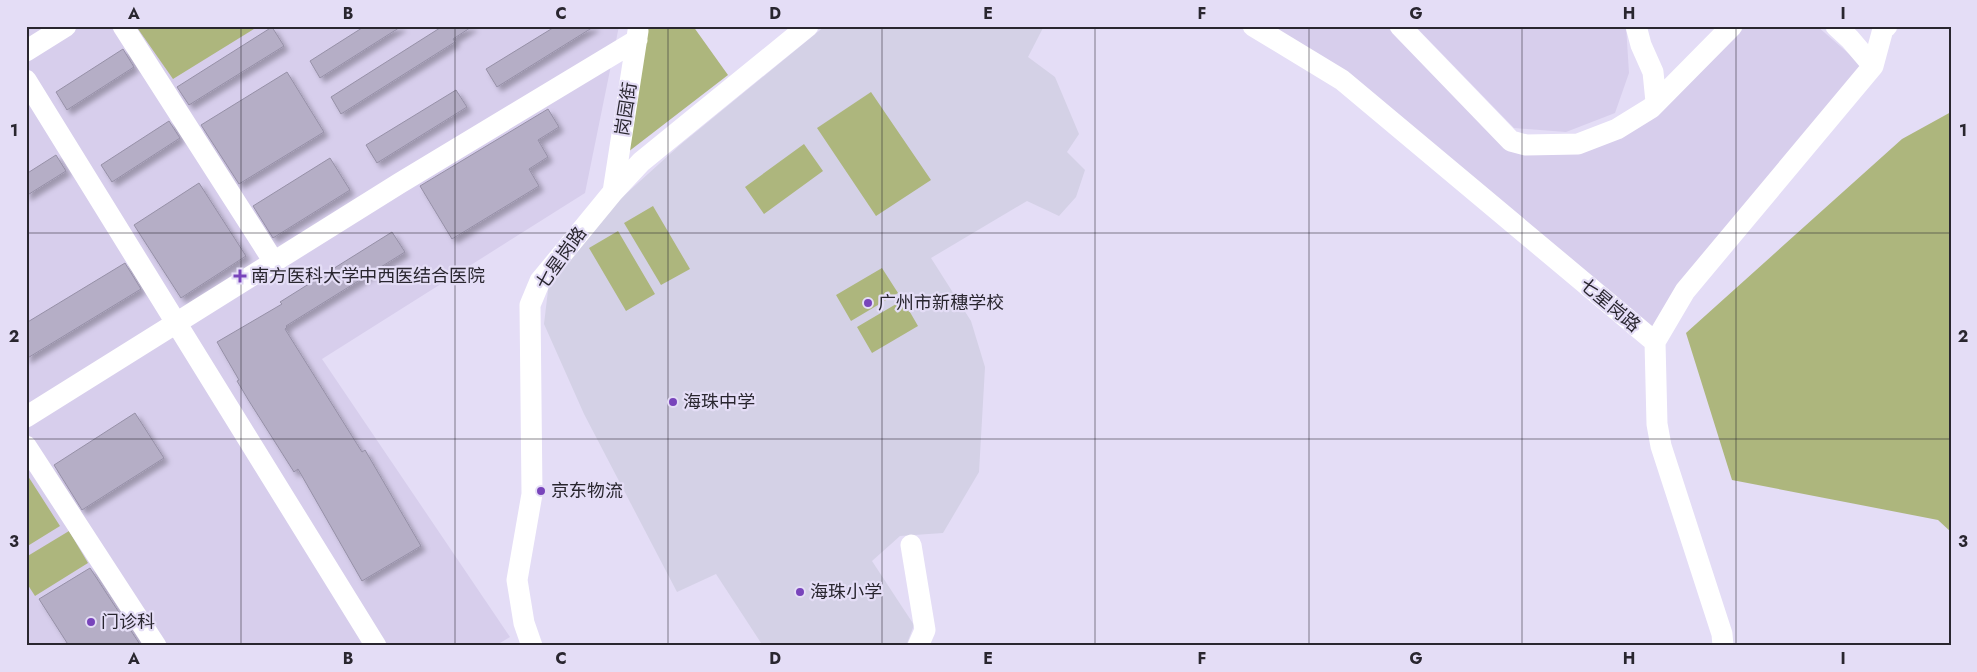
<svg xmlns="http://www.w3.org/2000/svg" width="1977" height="672" font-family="Jost,'Noto Sans SC',sans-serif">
	<defs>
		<filter id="shadow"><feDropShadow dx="4.5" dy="4.5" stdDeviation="2.5" flood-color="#0004"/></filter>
	</defs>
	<rect width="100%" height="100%" fill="#e4ddf6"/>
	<!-- built -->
	<path fill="#d7ceec" d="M26,26h593l-34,167 -263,166 188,278 -15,9h-469z
		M1264,26h129l142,128 129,-50 80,-78h73l47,41 -211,268z
		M1415,26h211l3,47 -14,40 -49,19 -52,-4z"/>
	<!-- education -->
	<path fill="#d4d1e6" d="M825,26h219l-16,31 27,20 24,57 -12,18 18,18 -9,27 -17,19 -32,-15 -96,57 40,63 14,46 -6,105 -36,61 -43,3 -28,25 42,64 -8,21h-143l-47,-72 -39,18 -93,-178 -40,-90 5,-42 58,-71 73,-66z"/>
	<!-- green -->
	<path fill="#adb67d" d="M136,26h123l-86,53z
		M646,26h47l35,49 -100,77z
		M871,92l60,88 -55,36 -59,-88z
		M1951,112v420l-13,-12 -206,-40 -46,-147 216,-194z
		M804,144l19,27 -59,43 -19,-27z
		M653,206l37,63 -29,16 -37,-62z
		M618,231l37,63 -29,17 -37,-63z
		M882,268l16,25 -47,28 -15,-26z
		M903,300l15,26 -46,27 -15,-26z
		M26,473l34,53 -34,21z
		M69,531l19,32 -53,33 -9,-14v-25z"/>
	<!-- building -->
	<path fill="#b5aec6" stroke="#9690a7" filter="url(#shadow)" d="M365,26h37l-82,52 -10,-17z
		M443,26h30l-20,13 2,3 -114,72 -10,-17z
		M556,26h39l-98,61 -11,-18z
		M272,27l12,19 -95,59 -12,-18z
		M123,49l11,18 -67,43 -11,-18z
		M287,72l37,60 -85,52 -38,-59z
		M456,90l11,17 -90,56 -11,-18z
		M548,109l11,18 -21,13 10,17 -19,12 10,17 -87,53 -32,-53z
		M169,121l11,17 -68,44 -11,-17z
		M56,155l10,16 -40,25v-22z
		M330,158l20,32 -77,48 -20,-32z
		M199,183l47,73 -65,42 -47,-73z
		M392,232l13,20 -119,74 1,1 -2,2 77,123 3,-2 56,96 -59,35 -64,-112 -4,3 -45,-71 -12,-20 2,-1 -22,-38 65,-38 -2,-2z
		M125,263l16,26 -115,70v-36z
		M135,413l29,45 -82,52 -28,-45z
		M90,568l51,78h-72l-30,-47z"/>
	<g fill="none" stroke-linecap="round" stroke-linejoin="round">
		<!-- minor -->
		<path stroke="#fff" stroke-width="21" d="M123,26l151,236
			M1253,26l89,54 313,262 30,-51 188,-225 10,-37 4,-3
			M1400,26l111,115 15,4 52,-1 39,-15 34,-21 81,-82
			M1636,26l5,19 12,27 3,30
			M1836,26l14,13 23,27
			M26,51l40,-25
			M26,80l350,566
			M613,192l25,-161
			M1655,342l2,82 4,22 61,188 1,12
			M26,417l374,-234 237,-143
			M26,446l130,200
			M911,545l14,85 -7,16
			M532,646l-8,-23 -7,-43 15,-86 -2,-189 10,-24 73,-89 28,-30 167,-136"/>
	</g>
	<!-- grid -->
	<path fill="none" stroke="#29262f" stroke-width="1" stroke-opacity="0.55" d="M241,26v620M455,26v620M668,26v620M882,26v620M1095,26v620M1309,26v620M1522,26v620M1736,26v620M26,233h1925M26,439h1925"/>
	<!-- markers -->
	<g fill="#7844bb" stroke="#e4ddf6" stroke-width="2">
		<path d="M237.5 268.5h5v5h5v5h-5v5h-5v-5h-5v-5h5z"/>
		<circle cx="868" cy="303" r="5"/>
		<circle cx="673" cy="402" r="5"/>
		<circle cx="541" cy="491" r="5"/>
		<circle cx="800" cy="592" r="5"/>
		<circle cx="91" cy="622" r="5"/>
	</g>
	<g text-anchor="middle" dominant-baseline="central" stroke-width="4.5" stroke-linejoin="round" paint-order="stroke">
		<!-- street labels -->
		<g font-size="18" fill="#29262f" stroke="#e4ddf6">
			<text transform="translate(626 109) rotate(-81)">岗园街</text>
			<text transform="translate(561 258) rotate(-54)">七星岗路</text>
			<text transform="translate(1610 305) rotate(40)">七星岗路</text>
		</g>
		<!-- poi labels -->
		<g font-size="18" fill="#29262f" stroke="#e4ddf6" text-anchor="start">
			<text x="251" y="276">南方医科大学中西医结合医院</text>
			<text x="878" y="303">广州市新穗学校</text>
			<text x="683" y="402">海珠中学</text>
			<text x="551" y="491">京东物流</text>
			<text x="810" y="592">海珠小学</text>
			<text x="101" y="622">门诊科</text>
		</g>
	</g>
	<!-- border -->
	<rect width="1977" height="672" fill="none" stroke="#e4ddf6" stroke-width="55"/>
	<rect x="28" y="28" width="1922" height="616" fill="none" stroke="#29262f" stroke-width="2"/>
	<g font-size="16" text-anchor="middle" font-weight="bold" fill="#29262f">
		<text x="134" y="19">A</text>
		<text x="348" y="19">B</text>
		<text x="561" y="19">C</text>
		<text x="775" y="19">D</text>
		<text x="988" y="19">E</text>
		<text x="1202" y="19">F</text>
		<text x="1416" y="19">G</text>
		<text x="1629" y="19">H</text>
		<text x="1843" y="19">I</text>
		<text x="14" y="136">1</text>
		<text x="1963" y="136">1</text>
		<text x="14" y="342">2</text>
		<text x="1963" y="342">2</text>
		<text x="14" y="547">3</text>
		<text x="1963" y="547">3</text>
		<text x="134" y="664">A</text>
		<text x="348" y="664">B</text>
		<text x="561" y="664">C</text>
		<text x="775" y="664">D</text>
		<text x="988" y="664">E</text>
		<text x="1202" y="664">F</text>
		<text x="1416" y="664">G</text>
		<text x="1629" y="664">H</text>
		<text x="1843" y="664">I</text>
	</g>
</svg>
